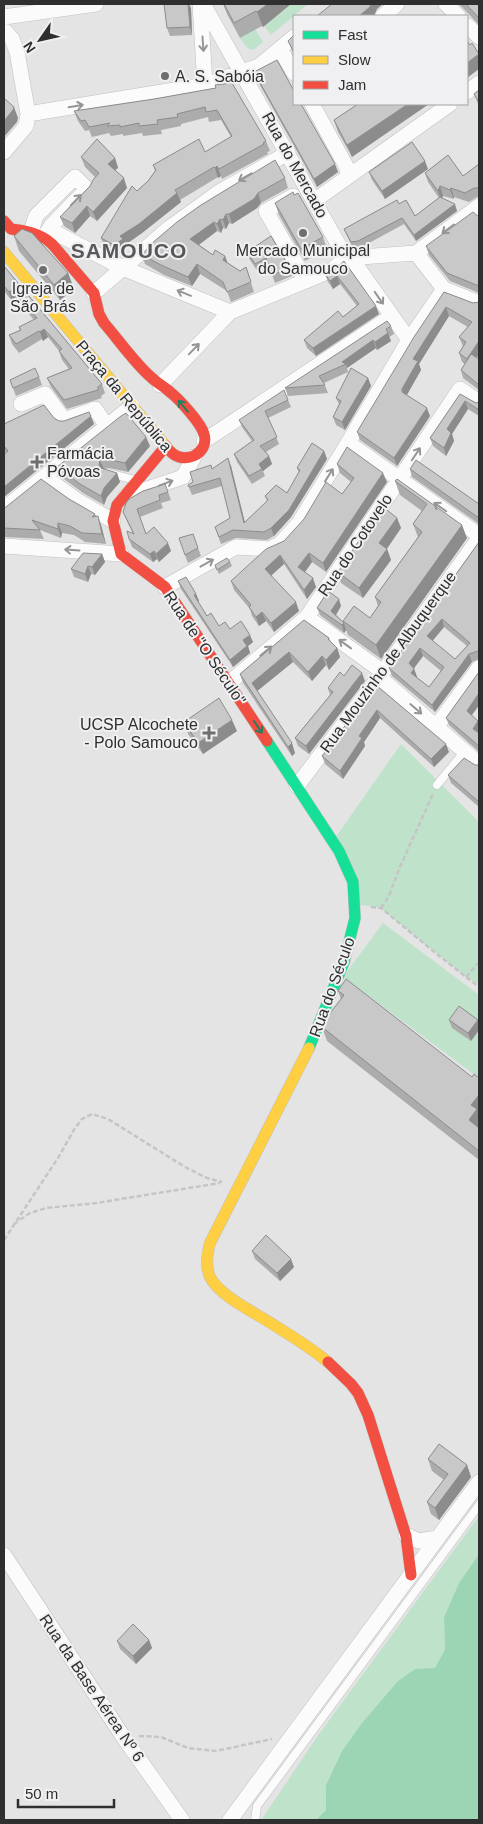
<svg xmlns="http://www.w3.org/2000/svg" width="483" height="1824" font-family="Helvetica,sans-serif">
	<rect width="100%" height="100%" fill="#e4e4e4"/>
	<!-- green -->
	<path fill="#bfe2cb" d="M292,4h16l-37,31 -7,-9z
		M255,29l8,13 -10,8c-7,-1 -9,-7 -13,-12z
		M401,744l78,78v162l-13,-7 -85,-69 -27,-4 -21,-63z
		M383,923l96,72v83l-136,-101z
		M479,1516v38l-20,29 -15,34 1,32 -10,19 -38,14 -35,41 -20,28 -16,34v25l-10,10h-55l58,-86z"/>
	<!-- forest -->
	<path fill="#9cd5b4" d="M479,1554v266h-163l10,-10v-25l16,-34 20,-28 35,-41 18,-13 20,-1 10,-19 -1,-32 15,-34z"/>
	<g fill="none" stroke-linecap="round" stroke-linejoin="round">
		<!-- lane casing -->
		<g stroke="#c0c0c0" stroke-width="9">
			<path id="lane" d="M108,473l27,7
				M437,785l28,-34
				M255,1820l2,-14 222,-301"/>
		</g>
		<!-- street casing -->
		<g stroke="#c0c0c0" stroke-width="16">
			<path id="street" d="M200,4l5,81
				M203,4l143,254
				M446,4l12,12
				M383,16l14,-12
				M4,17l92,-13
				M468,26l11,11
				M4,30l8,9 5,13 11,62 -2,12 -22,26
				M280,49l14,24
				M467,92l12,-9
				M312,104l34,62 3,10
				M28,114l177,-29 54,-19 35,-29
				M293,196l-27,15 40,70
				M314,201l136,-97
				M31,232l5,-16 39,-39 12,12 -36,37 -7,11
				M44,237l12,-4 67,35 -29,25
				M416,253l63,-47
				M351,258l58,82 35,-51
				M444,289l35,14
				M230,312l-107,-44 45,-39 51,-37 69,-39
				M160,385l70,-73 102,-42 14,-12 70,-5 28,36
				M21,404l24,-10 19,26 31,-11 12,17
				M204,441l188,-125
				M348,443l131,92
				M45,477l33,24 35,20
				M126,496l57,-19 11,-20
				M4,509l128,-103
				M4,546l117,8
				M165,587l71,-40 33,2 11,-5 19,-21 49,-80 61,-103
				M307,617l76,55
				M379,677l100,87
				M229,683l78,-66 153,-228 19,13
				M436,727l43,-59
				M297,786l86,-114 96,-134
				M406,1535l13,6 19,-3
				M4,1555l118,180 60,85
				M230,1820l249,-338"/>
		</g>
		<!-- fast casing -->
		<g stroke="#c0c0c0" stroke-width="12">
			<path id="fast" d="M267,741l72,110 14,31 2,36 -11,44 -35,86"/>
		</g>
		<!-- slow casing -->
		<g stroke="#c0c0c0" stroke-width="12">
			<path id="slow" d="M4,252l166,199
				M309,1048l-99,195c-3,11 -5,23 0,34 10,20 48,37 67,50 18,11 35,22 51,35"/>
		</g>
		<!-- jam casing -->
		<g stroke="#c0c0c0" stroke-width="12">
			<path id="jam" d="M4,221l7,8c16,2 29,4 41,15l42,49 5,21 5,9c14,16 32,42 48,55 5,5 13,9 18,14 9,7 31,31 34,42 6,20 -21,32 -34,17
				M166,446l-49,59 -4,16 8,33 44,33 102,154
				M328,1362l23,22 7,9 10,22 38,121 5,39"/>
		</g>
		<!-- path -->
		<path stroke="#c5c5c5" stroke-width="2.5" stroke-dasharray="5 2.5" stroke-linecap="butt" d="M371,907l10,1 57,47 41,32
			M381,908l8,-12 10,-27 34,-75
			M466,977l13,-15
			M14,1224l16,-11 16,-5 50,-5 124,-20
			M4,1240l54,-82 17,-30 7,-9 10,-5 16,5 77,48 22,11 15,4
			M139,1736l22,1 27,11 28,3 56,-12"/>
		<!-- lane -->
		<use href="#lane" stroke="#fbfbfb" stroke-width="8"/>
		<!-- street -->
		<use href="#street" stroke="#fbfbfb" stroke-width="15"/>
		<!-- fast -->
		<use href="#fast" stroke="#16e098" stroke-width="11"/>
		<!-- slow -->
		<use href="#slow" stroke="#ffcf43" stroke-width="11"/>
		<!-- jam -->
		<use href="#jam" stroke="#f24e42" stroke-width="11"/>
	</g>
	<!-- wall -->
	<path fill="#acacac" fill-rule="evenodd" d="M223,4h68l-28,23 -1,-1 -22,12 -13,-24z
		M459,4h20v21z
		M191,8l1,27 -22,1 -3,-8z
		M294,35v20l-6,-14z
		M254,72l84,100 -21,15 -60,-107z
		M216,88l50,53 4,10 -3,1 1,2 -46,25 -1,-3 -3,2v-1l-38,23 1,2 -39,31 -17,12 1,4 -8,6 -13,-7 -4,-10 36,-47 11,-10 7,-10 -2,-6 52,-13 26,-15 -10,-17 -12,2 -1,-5 -27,7v2l-20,4 1,4 -19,2 -1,-3 -19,3v-2l-12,2 -2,-3 -17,4 -3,-7 -4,1 -7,-10 -4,-10 80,-12z
		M479,90v16l-5,-12z
		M358,104l-6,53 -14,-25 -4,-12z
		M81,157l34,1 3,10 -3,2 12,18 -30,33 -7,-5 -15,17 -11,-7 -4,-9 30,-31 5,-9 -10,-10z
		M479,164v33h-2l-8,5 -15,-5v2l-11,-3 -1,2 15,13 -41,30 -12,-17 -44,24h-7l-6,-12 -3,-7 55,-25 16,12 24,-18 -11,-16 -3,-9 38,3z
		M428,169l-43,30 -13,-19 -3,-8z
		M285,178l3,10 -27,15 -4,5 -25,16 -3,-1 -3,6 -3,-1 -2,5 -4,-2 -18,14 14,10 12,1 3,8 12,7 6,-4 8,25 -23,10 -4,-11 -27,-17 -8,12 -28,-11 -19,-11 -3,-9z
		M294,195l29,42 4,12 -22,12 -26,-46 -4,-12z
		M479,217v76l-29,-12 -21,-26 -3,-9z
		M14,236l54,37 6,16 -14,11 -41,-49z
		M271,236l19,32 2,8 -17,7 -6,-17 -11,6 -8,-12 -3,-8z
		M4,266l98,118 3,9 -4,3 1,2 -35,11 -16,-22 -4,-9 22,-9 -7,-9 -3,-9 -11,-14 -5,4 -1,-2 -23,14 -7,-9 -3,-9 11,-5 -1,-3 15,-7 -19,-22 -3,3 -8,-10z
		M335,269l44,45 -63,42 -9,-8 -3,-8 39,-23 14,-11 -17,-22 -7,5 -5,-7 -3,-8z
		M444,292l29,11 6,-1v52l-2,4 2,1v31l-16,-12 -2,-8 4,-6 -3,-2 -3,-9 4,-7 -4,-9 9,-10 -19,-11 -30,48 2,6 -14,25 23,21 -33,50 -37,-26 -3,-8z
		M391,326l3,8 -5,3 2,4 -14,9 -1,-2 -29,20 1,4 -24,11 4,10 -40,3 -3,-8z
		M39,377l3,8 -26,11 -6,-16z
		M368,378l3,8 -26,44 -9,-5 -3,-8 6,-13 -3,-6z
		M460,394l16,9 3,-1v14l-11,-7 -16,25 2,7 -8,15 -13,-10 -3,-8z
		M288,400l3,7 -23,11 11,26 -13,8 3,4 3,8 -9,7 2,5 -13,8 -15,-22 -3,-8 18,-13 -10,-14 -3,-7z
		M54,418l5,3 35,3 -90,73v-42l2,-2 -2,-3v-26z
		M150,446l-22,26 -19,-4 -5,1 13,4 3,9 -13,15 -3,8 -21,-12 -23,-17 -3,-9z
		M324,451l3,8 -36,58 -17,19 -7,4 -31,-2 -15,6 -6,-17 15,-9 -8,-32 -30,9 -4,-10 25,-16 18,-3 14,57 22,-22 -2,-5 22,-3 12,-20 -2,-5z
		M337,464l50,18 -61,90 -14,-10 -7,10 11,15 -9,12 -23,-35 -13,12 28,35 -25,21 -8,-11 -7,5 -7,-10 -2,-7 -16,-19 -3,-9 53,-40 58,-47 9,-12 -11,-9z
		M410,469l69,35v20l-67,-47z
		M397,479l70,59 -86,121 -33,-24 -2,-5 -2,3 -24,-18 -3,-7 24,-2 -5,9 7,7 27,-4 8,-12 -3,-9 43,-60 -5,-13 9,-13 -22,-16 -5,-14z
		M168,492l3,8 -10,3 2,5 -23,9 6,17 25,17 -12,11 -2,-3 -4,3 -21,-15 -3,-8 4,-5 -10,-22 3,-9z
		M69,499l26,15 6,11 5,19 -21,-2 -11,-7 -12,-2 -1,5 -21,-8 4,9 -40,-2v-29z
		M397,518l4,10 -14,21 4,11 -28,38 -22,-15 -3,-11z
		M193,534l8,22 -13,7 -3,-8z
		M479,542v117l-7,3 -37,50 -43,-36 -3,-8zM444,627l23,19 -12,13 -23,-18zM423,656l18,15 -12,16 -13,-10h1l-3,-9z
		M102,554l3,8 -10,13 -4,-1 -3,8 -14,-5 -3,-8z
		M230,562l2,4 -13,8 -4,-9z
		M178,581l18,13 3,7 -1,1 9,14 12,10 11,3 23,13 -5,4 2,7 -17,14 -52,-78z
		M304,620l25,18 2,4 6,6 3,9 -11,13 -3,-5 -14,16 -19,-19 -36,29 38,62 -3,3 -49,-73 -3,-9z
		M479,672v33l-7,10 7,18v19l-30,-27 -3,-7z
		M344,676l21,5 -56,73 -11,-8 -3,-8 35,-43 -2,-7z
		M376,685l73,67 -15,15 -54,-49 -16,24 1,4 -22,33 -18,-15 -3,-8z
		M184,722l53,9 -34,23 -15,-20z
		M475,765h4v42l-28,-24 -3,-8z
		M338,991l134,86 7,1v48l-1,1 1,1v32l-152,-119 -5,-14 19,-28z
		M449,1020l30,3v7l-8,11 -19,-13z
		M252,1251l42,16 -14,14 -25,-22z
		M428,1459l39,6 4,12 -32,43 -8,-6 -4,-12 17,-22 -12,-9z
		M149,1640l3,8 -16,16 -16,-15 -3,-8z"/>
	<!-- shaded-wall -->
	<path fill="#8c8c8c" d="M188,4h1l2,4 1,27 -2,-8z
		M268,4h23l-28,23 -6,-15z
		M371,4h12l-6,5 -3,7h-15z
		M479,54v15l-12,9v-15z
		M408,104h21l-77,53 -5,-12z
		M14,107l4,11 -1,4 -13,15v-16z
		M115,158l3,10 -7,5 -3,-9z
		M425,161l3,8 -43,30 -3,-8z
		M335,164l3,8 -21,15 -3,-8z
		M217,166l4,10 -3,2 -3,-10z
		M124,178l3,10 -30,33 -4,-9z
		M440,186l3,10 -2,4 -3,-9z
		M451,188l3,9v2l-4,-9z
		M177,193l4,9 -39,31 -17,12 1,4 -8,6 -4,-10 6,-9z
		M258,193l3,10 -4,5 -25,16 -3,-10z
		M455,204l2,7 -41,30 -2,-6z
		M87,206l3,10 -15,17 -3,-10z
		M226,214l3,9 -3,6 -3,-9z
		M220,219l3,9 -2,5 -4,-9z
		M214,222l3,9 -24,18 -3,-10z
		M225,256l3,9 -5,-5z
		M197,264l3,10 -8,12 -4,-9z
		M68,273l6,16 -14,11 -6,-15z
		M337,276l3,8 -7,5 -3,-8z
		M12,290l3,8 -3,3 -3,-9z
		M376,306l3,8 -63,42 -3,-8z
		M446,307l3,9 -30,48 2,6 -16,28 -3,-9 11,-30z
		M44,329l4,8 -5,4 -3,-9z
		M388,333l3,8 -14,9 -2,-8z
		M373,340l3,8 -29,20 -1,-4 -4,-2z
		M479,341v13l-9,14 -3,-9z
		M368,378l3,8 -26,44 -3,-8z
		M465,401l3,8 -16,25 2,7 -8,15 -2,-8 3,-19z
		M427,408l3,8 -33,50 -3,-8z
		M91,416l3,8 -90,73v-10z
		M146,437l4,9 -22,26 -3,-9z
		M324,451l3,8 -36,58 -17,19 -3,-8z
		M269,456l3,8 -9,7 -4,-7z
		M228,458l3,8 16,65 -3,-8z
		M100,461l4,8 -1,5 -4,-9z
		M117,473l3,9 -13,15 -3,8 -3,-9 3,-8z
		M383,473l4,9 -61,90 -3,-9z
		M98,516l3,9 5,19 -4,-10z
		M397,518l4,10 -18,26 -4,-11z
		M58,523l4,10 -1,5 -3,-9z
		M462,525l5,13 -86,121 -5,-14z
		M168,543l3,8 -12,11 -3,-8z
		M387,549l4,11 -28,38 -4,-10z
		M154,551l3,8 -4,3 -3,-8z
		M309,553l3,9 -10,14 -4,-9z
		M102,554l3,8 -10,13 -3,-8z
		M280,555l4,9 -16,14 -3,-9z
		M88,566l3,8 -3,8 -3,-8z
		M313,578l3,9 -9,12 -3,-9z
		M196,594l3,7 -2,2 -3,-8z
		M339,599l2,7 -7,12 -3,-7z
		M296,602l3,9 -25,21 -3,-9z
		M262,612l4,9 -7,5 -3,-9z
		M442,619l2,8 -14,17 -3,-8z
		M344,623l2,7 -2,3 -2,-8z
		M250,635l3,7 -5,4 2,7 -17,14 -3,-7 13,-20z
		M337,648l3,9 -11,13 -3,-10z
		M420,648l3,8 -11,15 -3,-8z
		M289,652l4,10 -37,30 -4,-9z
		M469,654l3,8 -37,50 -3,-7z
		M322,656l4,9 -14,16 -4,-9z
		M414,669l3,8 -3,4 -3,-8z
		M362,673l3,8 -56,73 -3,-8z
		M479,693v12l-10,14 -2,-8z
		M377,710l3,8 -16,24 1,4 -22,33 -3,-8 19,-35z
		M232,720l5,11 -34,23 -5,-11z
		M478,721l1,3v7l-3,5 -3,-7z
		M292,743l3,10 -3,3 -4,-9z
		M446,744l3,8 -15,15 -3,-8z
		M478,1020l1,3v7l-8,11 -3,-8z
		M479,1095v31l-5,7 -5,-13 2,-15z
		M291,1259l3,8 -14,14 -3,-8z
		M467,1465l4,12 -32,43 -4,-12z
		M149,1640l3,8 -16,16 -3,-8z"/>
	<!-- building -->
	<path fill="#c8c8c8" stroke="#8c8c8c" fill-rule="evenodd" d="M164,4h24l2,23 -23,1z
		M224,4h44l-11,8 -1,-1 -22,12z
		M332,4h39l-1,3 -11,9h-42z
		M466,4h13v14z
		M294,35v17l-6,-11z
		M467,40l3,5 2,-2 7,11 -12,9z
		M277,60l17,31v13h7l34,60 -21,15 -60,-107z
		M232,83l34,58 -3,2 1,1 -45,25 -2,-3 -2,2 -1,-1 -39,23 2,3 -38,31 -19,12 3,3 -9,6 -13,-7 31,-52 5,5 11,-10 8,-11 -3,-5 46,-26 6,13 27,-16 -15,-26 -11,2 -1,-5 -28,7 1,3 -21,3 1,4 -19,2v-3l-19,4v-2l-13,1 3,-3 -21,4 -4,-7 -4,1 -7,-10 80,-12 62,-11 -1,-3z
		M479,90v12l-5,-8z
		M4,98l10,9 -1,3 -9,11z
		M358,104h50l-61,41 -13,-25z
		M97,139l18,19 -7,6 16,14 -31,34 -6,-6 -15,17 -12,-6 30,-31 3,-6 6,-7 -18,-16z
		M412,142l13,19 -43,30 -13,-19z
		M448,155l15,21 16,-12v24h-5l-9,5 -14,-5 -1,2 -10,-4 -2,5 -13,-18z
		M275,160l10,18 -27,15 -4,6 -25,15h-3l-3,6 -3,-1 -3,5 -3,-2 -24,17 23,16 2,-5 10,6 -2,4 17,11 6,-4 5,15 -24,10 -4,-10 -26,-18 -9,13 -27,-12 -19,-10 9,-11 26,-22 24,-17z
		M293,192l1,3 4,-2 25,44 -22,12 -26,-46z
		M440,197l15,7 -41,31 -12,-17 -44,23 -7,1 -7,-13 53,-29 2,4 7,-4 9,16z
		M473,212l6,5v69l-32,-13 -21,-27z
		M22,229l10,4 36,40 -14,12 -40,-49z
		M271,236l19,32 -17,7 -7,-17 -11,6 -8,-12z
		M344,261l32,45 -63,42 -9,-8 34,-29 5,6 16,-13 -22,-28 -7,5 -5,-7 10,-5z
		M4,266l98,118 -4,3v3l-34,10 -17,-22 25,-10 -13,-17 3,-2 -18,-20 -4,3 -1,-1 -23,13 -7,-9 12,-5 -2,-3 18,-9 -25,-28 -3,2 -5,-6z
		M444,292l29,11 6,-1v39l-12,18 -8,-6 7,-11 -7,-5 13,-15 -26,-15 -33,52 5,2 -16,28v3l25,16 -33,50 -37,-26 57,-95z
		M387,321l4,5 -5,3 2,4 -13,9 -2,-2 -31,22 4,2 -27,12 6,9 -40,3z
		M471,354l8,5v26l-18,-15z
		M35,368l4,9 -26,11 -3,-8z
		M351,368l17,10 -26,44 -9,-5 8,-16 -5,-3z
		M284,390l4,10 -23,11 12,26 -17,9 9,10 -10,8 3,5 -13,7 -15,-22 20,-14 -15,-20z
		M460,394l16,9 3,-1v8l-14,-9 -18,28 4,4 -7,15 -14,-10z
		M44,405l10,13 5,3h5l25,-9 2,4 -87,71v-32l4,-4 -4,-5v-22z
		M126,413l20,24 -21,26 -19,-4 -6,2 -1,4 2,3 16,5 -13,15 -3,8 -21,-12 -23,-17 64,-51z
		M312,443l12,8 -35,59 -18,18 -7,4 -31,-2 -14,7 -4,-10 15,-9 -10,-40 -31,9 -1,-2 5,-3 -3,-10 21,-7 1,4 16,-11 16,65 24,-23 -3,-4 11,-11 11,8 13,-23 -3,-2z
		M347,447l36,26 -60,90 -14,-10 -11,14 15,11 -9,12 -24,-35 -15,14 31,33 -25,21 -9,-11 -6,5 -7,-10 2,-2 -20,-24 35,-32 18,-8 20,-22 22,-37 16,12 12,-16 -17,-14z
		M416,460l63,44v14l-69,-49z
		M41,479l28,20 26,15 -3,3 6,-1 4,18 -20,-1 -12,-7 -12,-3v6l-26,-9 8,10 -36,-2v-20l2,-1z
		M397,479l65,46 -86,120 -33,-24 11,-15 16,12 11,-16 -6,-5 47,-65 -9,-8 14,-20 -32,-23z
		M165,484l3,8 -9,3 1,5 -23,9 9,25 8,-7 14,16 -12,11 -2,-3 -4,3 -21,-15 -2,-8 7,3 -11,-22 3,-9 3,-4 14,-8z
		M382,506l15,12 -18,25 8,6 -28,39 -21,-16z
		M193,534l5,14 -13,7 -6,-17z
		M479,542v110l-1,-1 -9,3 -37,51 -43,-37zM442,619l28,24 -15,16 -28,-23zM420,648l24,19 -15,20 -18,-14 3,-4 -5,-6z
		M83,553l19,1 -10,13 -4,-1 -3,8 -14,-5z
		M227,558l3,4 -13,8 -2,-5z
		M186,577l10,17 -2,1 13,21 4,-3 8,13 6,-4 5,7 11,-8 9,14 -7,5 4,6 -17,14 -52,-79z
		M328,591l11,8 -8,12 13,12 -2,2 -25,-17z
		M304,620l25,18 -1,1 9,9 -11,12 -4,-4 -14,16 -19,-20 -37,31 40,60 -4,4 -48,-73z
		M352,665l10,8 -56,73 -11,-8 38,-46 -5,-4 12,-16 4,4z
		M479,672v21l-12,18 11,10 -5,8 6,4v13l-33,-28z
		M376,685l70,59 -15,15 -54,-49 -18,26 3,2 -22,33 -18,-15z
		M219,698l13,22 -34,23 -14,-21z
		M464,758l11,7h4v37l-31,-27z
		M346,979l126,98 2,-3 5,4v17l-8,10 6,4 -8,11 10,8v23l-157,-124 2,-6 20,-26 -6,-4z
		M459,1006l19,14 -10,13 -19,-13z
		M266,1235l25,24 -14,14 -25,-22z
		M439,1444l28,21 -32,43 -8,-6 21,-28 -20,-15z
		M133,1624l16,16 -16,16 -16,-15z"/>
	<!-- one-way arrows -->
	<defs><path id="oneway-shaft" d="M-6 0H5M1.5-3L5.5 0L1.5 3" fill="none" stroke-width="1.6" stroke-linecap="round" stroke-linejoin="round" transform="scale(1.25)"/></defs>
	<g stroke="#959595">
		<use href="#oneway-shaft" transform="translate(203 44) rotate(86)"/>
		<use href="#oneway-shaft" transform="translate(76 106) rotate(-9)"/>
		<use href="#oneway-shaft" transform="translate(245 177) rotate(150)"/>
		<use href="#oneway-shaft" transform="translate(76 200) rotate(-46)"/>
		<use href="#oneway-shaft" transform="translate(448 229) rotate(143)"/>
		<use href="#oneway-shaft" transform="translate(184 293) rotate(-158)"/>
		<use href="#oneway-shaft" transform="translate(379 298) rotate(55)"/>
		<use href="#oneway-shaft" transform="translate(194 349) rotate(-46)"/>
		<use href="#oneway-shaft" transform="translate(416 454) rotate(-56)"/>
		<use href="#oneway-shaft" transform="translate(329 475) rotate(-58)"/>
		<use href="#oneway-shaft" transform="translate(166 483) rotate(-20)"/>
		<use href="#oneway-shaft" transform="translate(440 507) rotate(-145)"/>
		<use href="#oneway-shaft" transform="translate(72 550) rotate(-176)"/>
		<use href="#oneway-shaft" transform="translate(207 563) rotate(-29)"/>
		<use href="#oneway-shaft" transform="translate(345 644) rotate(-144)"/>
		<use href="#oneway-shaft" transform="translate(266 651) rotate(-40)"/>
		<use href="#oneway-shaft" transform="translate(416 709) rotate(41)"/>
	</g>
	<g stroke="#247f5e">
		<use href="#oneway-shaft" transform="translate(183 406) rotate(-130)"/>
		<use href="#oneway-shaft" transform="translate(258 727) rotate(56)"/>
	</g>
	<!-- markers -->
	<g fill="#6e6e6e" stroke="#f0f0f2" stroke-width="2">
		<circle cx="165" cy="76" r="5"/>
		<circle cx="303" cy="233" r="5"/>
		<circle cx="43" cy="270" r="5"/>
		<path d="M34.5 454.5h5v5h5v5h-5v5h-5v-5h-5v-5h5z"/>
		<path d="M206.5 725.5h5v5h5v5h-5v5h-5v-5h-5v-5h5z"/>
	</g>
	<g text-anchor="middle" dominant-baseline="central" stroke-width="4" stroke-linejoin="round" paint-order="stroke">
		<!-- poi labels -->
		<g font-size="16" fill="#2f2f2f" stroke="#f0f0f2" text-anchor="start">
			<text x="175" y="76">A. S. Sabóia</text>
			<text x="303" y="250" text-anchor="middle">Mercado Municipal<tspan x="303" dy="18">do Samouco</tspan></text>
			<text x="43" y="288" text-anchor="middle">Igreja de<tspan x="43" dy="18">São Brás</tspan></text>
			<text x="47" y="453">Farmácia<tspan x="47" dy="18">Póvoas</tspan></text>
			<text x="198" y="724" text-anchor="end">UCSP Alcochete<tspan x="198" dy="18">- Polo Samouco</tspan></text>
		</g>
		<!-- street labels -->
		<g font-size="16" fill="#2f2f2f" stroke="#f0f0f2">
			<text transform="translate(295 165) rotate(61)">Rua do Mercado</text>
			<text transform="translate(124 396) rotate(50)">Praça da República</text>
			<text transform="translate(355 545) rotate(-56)">Rua do Cotovelo</text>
			<text transform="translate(205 648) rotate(56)">Rua de "O Século"</text>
			<text transform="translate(388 662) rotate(-54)">Rua Mouzinho de Albuquerque</text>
			<text transform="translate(332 987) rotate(-70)">Rua do Século</text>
			<text transform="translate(92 1688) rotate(56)">Rua da Base Aérea Nº 6</text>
		</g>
		<!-- district labels -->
		<g font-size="21" font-weight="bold" letter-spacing="1" fill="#58585a" stroke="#f0f0f2">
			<text x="129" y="250">SAMOUCO</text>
		</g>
	</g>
	<!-- border -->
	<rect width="483" height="1824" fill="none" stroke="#2f2f2f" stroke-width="10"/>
	<!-- legend -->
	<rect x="293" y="15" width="175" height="90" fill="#f0f0f2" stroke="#a3a3a4"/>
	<rect x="303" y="31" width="25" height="8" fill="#16e098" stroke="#a3a3a4"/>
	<text x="338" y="40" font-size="15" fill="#2f2f2f">Fast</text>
	<rect x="303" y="56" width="25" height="8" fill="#ffcf43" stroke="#a3a3a4"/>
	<text x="338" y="65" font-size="15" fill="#2f2f2f">Slow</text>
	<rect x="303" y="81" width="25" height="8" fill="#f24e42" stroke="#a3a3a4"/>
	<text x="338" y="90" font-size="15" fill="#2f2f2f">Jam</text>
	<!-- north arrow -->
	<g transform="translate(40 40) rotate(236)" stroke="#f0f0f2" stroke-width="4" paint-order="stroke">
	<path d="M0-4L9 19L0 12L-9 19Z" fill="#2f2f2f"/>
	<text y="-8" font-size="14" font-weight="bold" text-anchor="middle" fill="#2f2f2f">N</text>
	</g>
	<!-- scale -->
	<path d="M18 1799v8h96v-8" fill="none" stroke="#2f2f2f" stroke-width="2.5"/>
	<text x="25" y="1799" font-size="15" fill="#2f2f2f" stroke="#f0f0f2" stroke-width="4" paint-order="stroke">50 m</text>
</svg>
